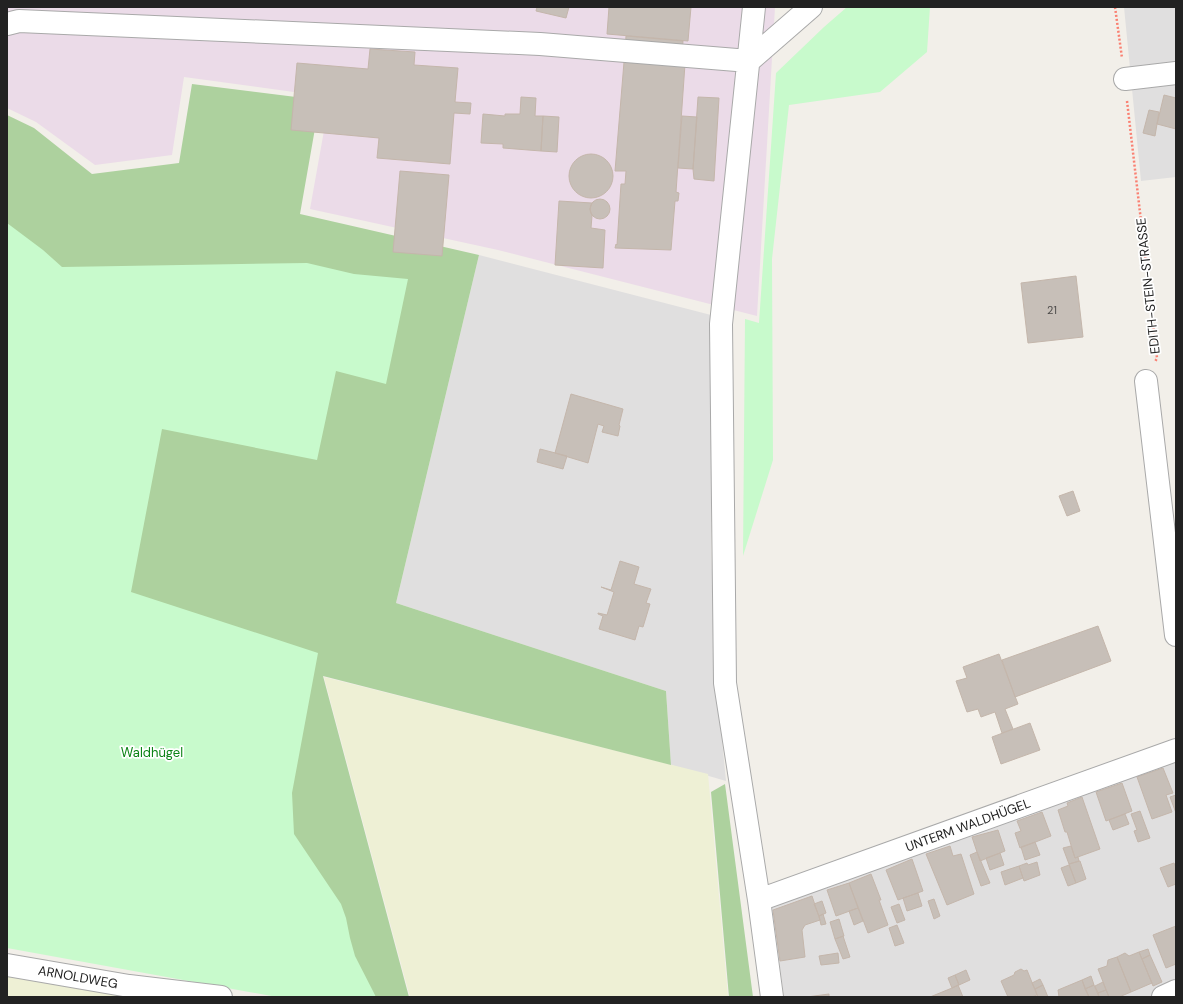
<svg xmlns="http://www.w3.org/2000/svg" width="1183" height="1004" font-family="'DM Sans',sans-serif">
	<rect width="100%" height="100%" fill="#f2efe9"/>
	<!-- residential -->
	<path fill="#e0dfdf" d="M1124,7h52v170l-35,4z
		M479,255l232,60v234l6,140 9,92 -55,-16 -5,-74 -270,-88z
		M1176,749v248h-392l-12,-89z"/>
	<!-- industrial -->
	<path fill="#ebdbe8" d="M7,7h768l-18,309 -259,-66 -188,-41 20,-112 -146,-20 -12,78 -77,10 -59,-43 -29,-14z"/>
	<!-- farmland -->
	<path fill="#eef0d5" d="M324,677l384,97 20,223h-318z
		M7,975l158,22h-158z"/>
	<!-- forest -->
	<path fill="#add19e" d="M192,84l128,16 -20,114 179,41 -83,348 270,88 5,74 -348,-89 86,321h-112l-290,-55v-827l27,13 58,46 87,-11z
		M725,784l28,213h-24l-18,-205z"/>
	<!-- park -->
	<path fill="#c8facc" d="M847,7h83l-3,45 -47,40 -91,13 -17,154 1,201 -30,96 2,-237 14,4 17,-250 48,-46z
		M7,223l36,27 19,17 245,-4 47,11 54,5 -22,105 -50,-13 -19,89 -155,-31 -31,163 187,61 -26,140 2,41 47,70 5,14 4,20 5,18 21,41h-99l-270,-49z"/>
	<!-- building -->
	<path fill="#c7bfb8" stroke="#c4b6ab" d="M537,7h32l-3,11 -30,-7z
		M609,7h82l-3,34 -81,-7z
		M626,36l57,5 -1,14 -57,-5z
		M370,49l45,3 -1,13 44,3 -3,34 16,1 -1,11 -16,-1 -4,51 -73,-6 2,-20 -88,-8 6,-67 71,6z
		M625,50l60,14 -9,128 3,1 -1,8h-3l-4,49 -56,-2 1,-4 1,1 4,-61h4l1,-13h-11z
		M1164,95l12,3v31l-19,-5z
		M521,97l15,1 -1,18h8l-2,35 -38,-3v-4l-22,-1 2,-29 22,2v-2h15z
		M698,97l21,1 -5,83 -20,-2 -1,-10z
		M1149,110l10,2 -4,24 -12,-3z
		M543,116l16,1 -2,35 -16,-1z
		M682,116l15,1 -4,52 -15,-1z
		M569 176a22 22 0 1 1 44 0a22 22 0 1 1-44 0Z
		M400,171l49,4 -7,81 -49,-4z
		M590 209a10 10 0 1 1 20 0a10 10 0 1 1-20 0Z
		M559,201l33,2 -2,6 2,7 -1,12 14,2 -2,38 -48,-3z
		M1076,276l7,61 -55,6 -7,-60z
		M571,394l52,15 -4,16 1,1 -2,10 -16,-4 2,-6 -6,-2 -10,39 -33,-10z
		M540,449l27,7 -4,13 -26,-7z
		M1073,491l7,20 -13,5 -8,-20z
		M620,561l19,6 -5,17 17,5 -5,14 4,1 -7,23 -4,-1 -4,14 -36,-11 4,-13 -5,-2v-1l9,2 7,-23 -13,-5 10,3z
		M1098,626l13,35 -96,36 -13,-37z
		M999,654l19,50 -13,5 8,20 -11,4 -7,-21 -14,5 -3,-8 -11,3 -11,-31 11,-3 -4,-11z
		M1030,723l10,27 -39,14 -9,-27z
		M1163,768l10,25 -7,2 6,17 -20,7 -15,-42z
		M1122,783l10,28 -26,10 -10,-29z
		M1176,795v18l-6,-16z
		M1082,797l18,52 -25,9 -8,-26h-2l-7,-22 10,-4 -1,-3z
		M1140,811l10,27 -12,4 -4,-11 3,-1 -6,-16z
		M1042,812l9,24 -31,12 -5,-15 6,-2 -4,-10z
		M1125,814l4,10 -16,6 -4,-10z
		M998,830l7,21 -25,10 -8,-24z
		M1035,842l5,13 -15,5 -4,-13z
		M950,846l3,10 8,-2 13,40 -27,11 -21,-51z
		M1071,846l4,12 3,-1 1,4 -10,3 -6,-16z
		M977,852l13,31 -9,3 -11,-31z
		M1000,853l4,12 -14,5 -4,-12z
		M912,859l11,32 -25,9 -12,-30z
		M1080,861l6,18 -10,4 -7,-19z
		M1037,862l3,13 -16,6 -5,-15 8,-3 1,2z
		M1174,863l2,5v16l-8,3 -8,-19z
		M1069,865l7,18 -8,3 -7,-18z
		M1019,866l4,12 -18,7 -4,-13z
		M871,874l10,26h-2l9,25 -20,8 -19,-50z
		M849,883l9,25 -22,8 -9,-26z
		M918,893l4,13 -15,5 -4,-13z
		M812,896l8,24 -15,5 -3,5 3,27 -25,4 -7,-51z
		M934,899l6,17 -6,3 -6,-18z
		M822,901l4,12 -7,3 -5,-12z
		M899,904l6,16 -8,3 -6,-16z
		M858,908l5,13 -9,4 -5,-14z
		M823,914l3,10 -5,1 -2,-9z
		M839,919l5,17 -9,3 -5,-17z
		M897,925l7,18 -9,3 -6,-18z
		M1176,926v38l-10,4 -13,-33z
		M843,936l7,21 -7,2 -8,-20z
		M1148,949l2,6 -8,4 -3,-7z
		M1139,952l13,31 -21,9 -14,-35 8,-4 4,3z
		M838,953l1,10 -18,2 -2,-9z
		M1150,955l12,27 -9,4 -11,-27z
		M1117,957l14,35 -12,5h-10l-11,-28 9,-3 1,-6z
		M1021,969l3,2 3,-1 10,25 -5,2h-24l-7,-16 13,-6 1,-3z
		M966,970l4,10 -11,5 -4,-10z
		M955,975l4,10 -7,3 -4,-10z
		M1091,976l3,9 -9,4 -3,-9z
		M1040,979l3,6 -8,4 -3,-6z
		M1082,980l7,17h-30l-1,-7z
		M1103,982l3,8 -8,3 -3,-7z
		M958,985l5,12h-33l22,-9z
		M1043,985l5,12h-10l-3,-8z
		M1094,985l5,12h-10l-4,-8z
		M1106,990l3,7h-10l-1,-4z
		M829,994v3h-22z"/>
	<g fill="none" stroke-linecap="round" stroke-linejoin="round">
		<!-- minor casing -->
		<g stroke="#a9a9a9" stroke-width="24">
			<path id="minor" d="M754,7l-33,317 4,359 34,217 13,97
				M7,24l12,-3 521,23 209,17 62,-54
				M1125,79l51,-6
				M1146,381l30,254
				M759,900l417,-150
				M7,965l122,21 92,11
				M1163,997l13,-6"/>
		</g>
		<!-- path -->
		<path stroke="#fa8072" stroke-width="2.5" stroke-dasharray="2 2" stroke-linecap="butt" d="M1115,7l7,51
			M1127,101l30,257 -2,4"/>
		<!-- minor -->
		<use href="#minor" stroke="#fff" stroke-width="22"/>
	</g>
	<g text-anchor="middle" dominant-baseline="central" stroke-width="3.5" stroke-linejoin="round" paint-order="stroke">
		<!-- number labels -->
		<g font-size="11" fill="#4b4948">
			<text x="1052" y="310">21</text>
		</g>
		<!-- street labels -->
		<g font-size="13" fill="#222" stroke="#fff">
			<text transform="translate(1148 286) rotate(-96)">EDITH-STEIN-STRASSE</text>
			<text transform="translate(968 825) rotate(-20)">UNTERM WALDHÜGEL</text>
			<text transform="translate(78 977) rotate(10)">ARNOLDWEG</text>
		</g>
		<!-- park labels -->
		<g font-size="13" fill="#0c8416" stroke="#fff">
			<text x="152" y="752">Waldhügel</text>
		</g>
	</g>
	<!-- border -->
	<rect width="1183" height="1004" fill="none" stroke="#222222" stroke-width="16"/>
</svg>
